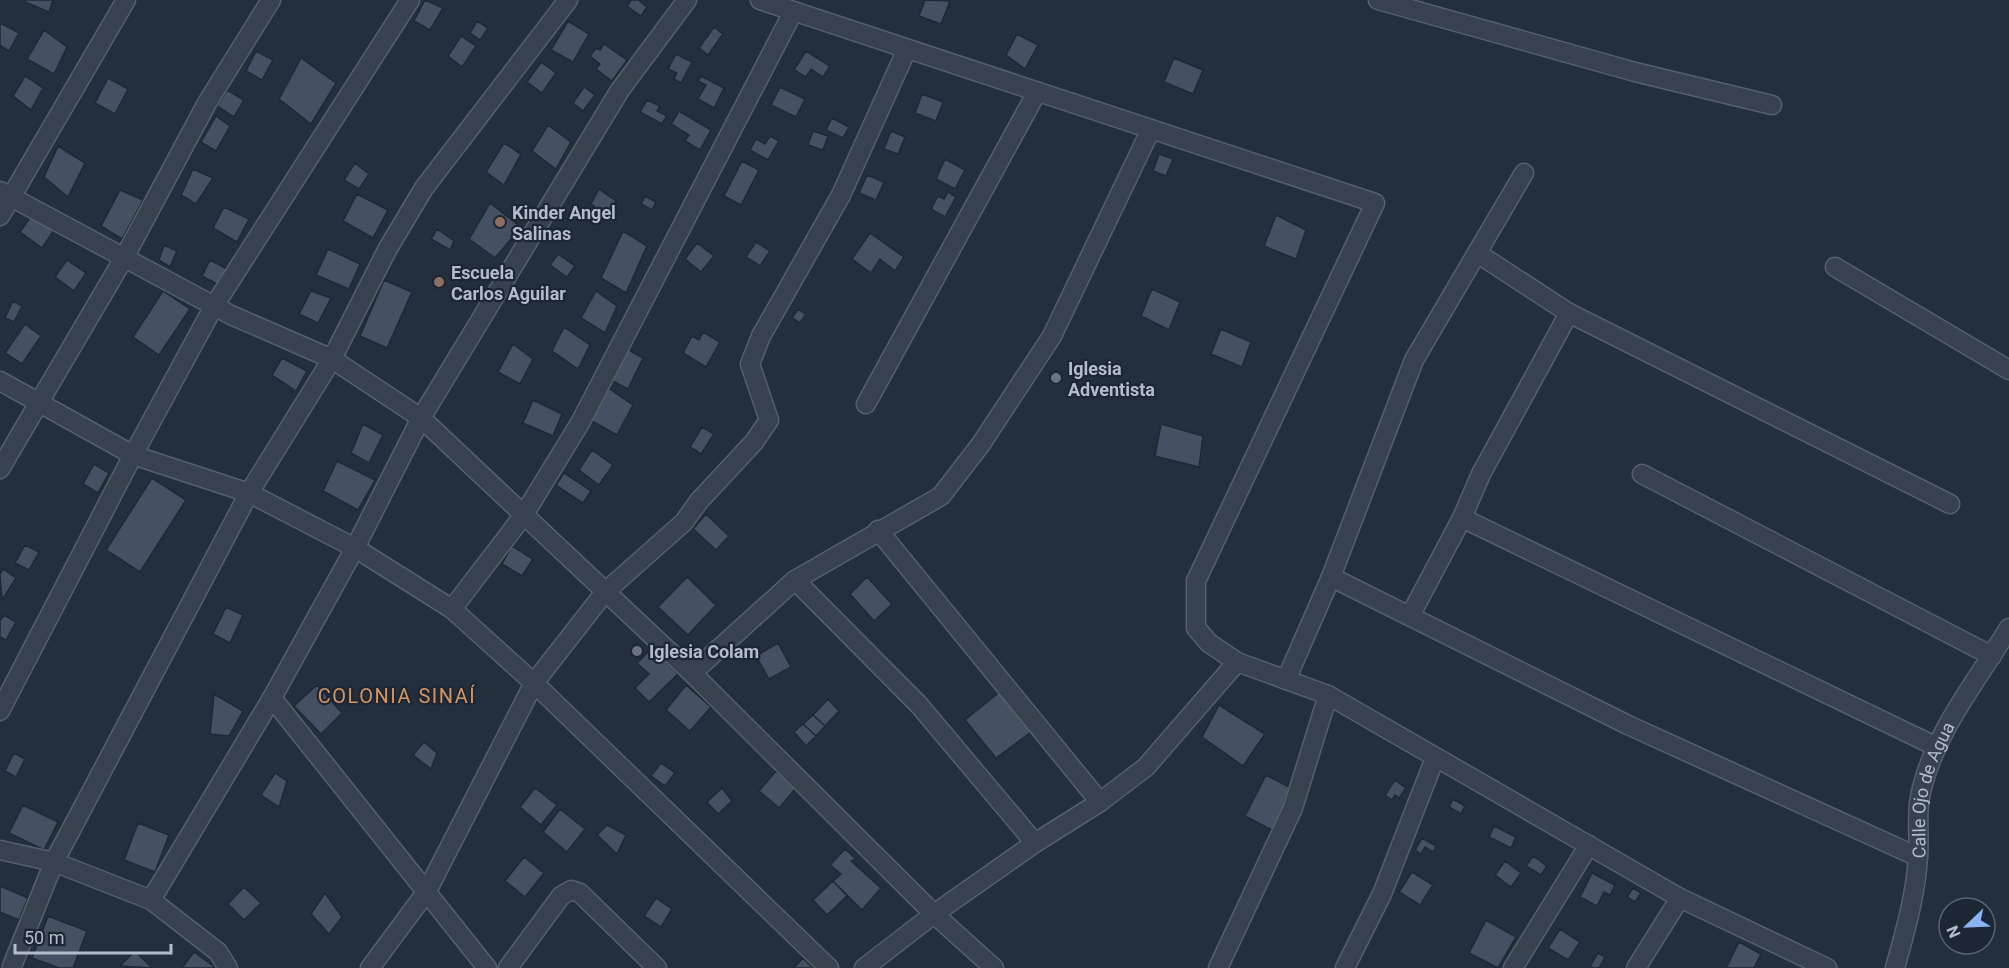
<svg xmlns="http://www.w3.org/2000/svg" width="2009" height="968" font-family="Roboto,sans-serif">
	<rect width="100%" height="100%" fill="#242f3e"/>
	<!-- building -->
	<path fill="#455162" stroke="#1f2835" stroke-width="1.5" d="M26,0h27l-4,12 -24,-10z
		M425,0l18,8 -13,22 -16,-9z
		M631,0h7l9,7 -6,9 -14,-10z
		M925,0l25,1 -9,23 -22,-8z
		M477,21l11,7 -8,12 -10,-7z
		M568,21l21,13 -16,28 -22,-12z
		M0,23l19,10 -10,18 -9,-6z
		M714,27l9,7 -15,21 -9,-7z
		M44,30l23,17 -13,27 -27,-15z
		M1017,34l21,11 -13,24 -19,-14z
		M461,36l15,10 -14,21 -14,-11z
		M604,44l23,16 -15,21 -16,-12 4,-5 -10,-8 6,-8 4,2z
		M256,51l17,9 -11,20 -16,-9z
		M806,51l24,15 -7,11 -12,-8 -5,8 -12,-7z
		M676,54l16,8 -11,21 -7,-4 3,-6 -9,-4z
		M301,58l35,25 -25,41 -32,-25z
		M1174,58l29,12 -10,24 -29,-12z
		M541,62l15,11 -14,20 -15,-11z
		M25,76l18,12 -12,22 -18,-14z
		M701,76l23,12 -10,20 -16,-9 8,-14 -8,-4z
		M108,78l20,11 -13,25 -20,-11z
		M584,87l11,8 -12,16 -10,-8z
		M780,87l25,12 -9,18 -25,-12z
		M227,90l17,10 -10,17 -17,-11z
		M922,94l21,8 -7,19 -21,-8z
		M647,100l13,6 -3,5 10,5 -5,8 -22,-12z
		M679,111l32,19 -11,20 -15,-9 4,-6 -18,-11z
		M216,116l14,10 -14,25 -15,-9z
		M832,118l17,9 -6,11 -17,-8z
		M548,125l23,17 -15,27 -24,-18z
		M813,131l15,5 -5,14 -15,-5z
		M891,131l14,6 -7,17 -14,-5z
		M770,136l9,5 -11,19 -18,-10 6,-11 9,5z
		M504,143l17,11 -17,31 -18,-13z
		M58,146l27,17 -17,34 -24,-20z
		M1159,154l14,5 -7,17 -13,-5z
		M945,159l20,11 -10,19 -19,-10z
		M742,161l17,9 -18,35 -17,-9z
		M355,163l14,11 -10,15 -15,-9z
		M193,169l20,9 -17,26 -15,-9z
		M867,175l17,7 -8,18 -17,-7z
		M599,189l17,12 -9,15 -16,-12z
		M120,190l23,10 -21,39 -21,-13z
		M948,192l8,5 -11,20 -14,-8 7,-13 6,3z
		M357,194l31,16 -15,28 -30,-17z
		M645,196l11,6 -4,8 -11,-6z
		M490,203l31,24 -26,31 -26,-19z
		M224,207l25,12 -12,23 -24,-14z
		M34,212l22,15 -14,21 -22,-16z
		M1276,215l30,15 -10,29 -32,-13z
		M437,229l17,12 -4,9 -19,-11z
		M623,231l24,15 -21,47 -25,-15z
		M870,233l34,24 -9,14 -15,-12 -9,14 -19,-14z
		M756,242l14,9 -10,15 -14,-9z
		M697,243l17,13 -13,16 -16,-13z
		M164,245l13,6 -7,16 -11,-7z
		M328,249l32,15 -11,25 -33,-14z
		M558,254l17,12 -8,11 -17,-12z
		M67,260l19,13 -12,18 -19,-14z
		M210,260l17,9 -8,16 -17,-9z
		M384,280l28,12 -25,56 -27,-12z
		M1152,289l28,13 -11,28 -28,-14z
		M163,291l27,18 -31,46 -26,-18z
		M311,291l20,7 -13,25 -19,-9z
		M596,291l21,15 -12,27 -24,-15z
		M13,301l9,5 -8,16 -9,-4z
		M798,309l8,5 -6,9 -8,-5z
		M25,324l16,12 -19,28 -17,-11z
		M564,327l26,18 -12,24 -26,-18z
		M1221,329l30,13 -9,25 -31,-13z
		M703,332l17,10 -14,25 -23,-14 9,-17 7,4z
		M513,344l20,15 -13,25 -22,-12z
		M624,347l19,11 -15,31 -19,-10z
		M282,358l25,13 -11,20 -24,-16z
		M607,387l26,18 -16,30 -27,-15z
		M533,400l29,14 -9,22 -30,-13z
		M363,424l20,11 -14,28 -18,-10z
		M1161,424l42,12 -4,31 -44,-11z
		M702,427l12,7 -13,20 -11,-7z
		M592,450l21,15 -14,20 -20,-15z
		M337,461l38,19 -17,30 -35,-19z
		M94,464l15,9 -11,20 -15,-9z
		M564,473l27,18 -8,12 -27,-18z
		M152,478l34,22 -46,72 -34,-22z
		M706,514l23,22 -13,14 -23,-21z
		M25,545l14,7 -10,18 -14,-7z
		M512,546l21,13 -11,17 -20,-12z
		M3,569l13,9 -14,22 -2,-26z
		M687,577l29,28 -28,30 -30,-28z
		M867,577l25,27 -18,17 -24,-27z
		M226,607l17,8 -13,28 -17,-9z
		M4,615l12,7 -10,18 -6,-3v-16z
		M778,643l13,24 -22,12 -13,-23z
		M652,648l26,26 -29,28 -14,-14 14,-14 -12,-11z
		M317,685l25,28 -21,21 -27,-28z
		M686,685l25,22 -21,24 -24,-21z
		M1002,690l32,40 -38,28 -31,-38z
		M214,694l29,17 -14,25 -19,-2z
		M828,699l11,12 -14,15 -12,-11z
		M1219,705l46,29 -22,32 -41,-29z
		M813,715l12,11 -9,10 -13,-12z
		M803,724l13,12 -10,10 -12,-14z
		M424,742l13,11 -6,16 -18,-14z
		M14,753l11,6 -9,18 -11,-6z
		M661,763l14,10 -10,13 -14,-10z
		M776,771l20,17 -17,20 -20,-17z
		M275,773l12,8 -8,26 -18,-12z
		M1266,775l27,14 -21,41 -27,-14z
		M1395,780l11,8 -7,10 -4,-3 -3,5 -7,-5z
		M535,788l22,17 -16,20 -21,-18z
		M722,788l10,13 -14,13 -11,-12z
		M1453,799l12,7 -4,8 -12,-7z
		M23,805l35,17 -14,28 -35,-17z
		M560,809l25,20 -18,23 -24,-20z
		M138,823l31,12 -14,37 -31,-12z
		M607,825l19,10 -9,19 -20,-19z
		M1494,826l22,11 -5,11 -22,-11z
		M1422,838l14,8 -3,6 -8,-5 -4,7 -6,-4z
		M845,849l11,10 -5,2 30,27 -19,22 -29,-29 8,-7 -11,-9z
		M1533,856l14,10 -6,9 -15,-9z
		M524,857l20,16 -19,24 -20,-16z
		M1505,861l16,12 -10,14 -16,-12z
		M1412,872l21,13 -13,20 -21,-13z
		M1592,873l23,12 -5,10 -6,-3 -7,14 -17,-9z
		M833,881l14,15 -20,19 -14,-15z
		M0,886l28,12 -9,22 -19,-8z
		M244,887l17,16 -17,17 -16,-16z
		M1633,888l8,5 -6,9 -8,-5z
		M325,893l17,24 -13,17 -18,-20z
		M656,898l16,11 -11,18 -17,-11z
		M48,916l39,15 -14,37h-14l-27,-10z
		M1486,920l30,17 -18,31 -29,-15z
		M1560,929l20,13 -12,18 -20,-12z
		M1739,942l22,12 -7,14h-28z
		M135,951l17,17 -32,-2z
		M194,952l22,16h-34z
		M1598,953l7,4 -6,11h-6l-3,-2z
		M803,958l10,10h-19z"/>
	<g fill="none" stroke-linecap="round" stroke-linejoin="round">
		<!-- street casing -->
		<g stroke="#565f6c" stroke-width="21">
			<g id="street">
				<path d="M760,0l615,203 -179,378v47l13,15 28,19 91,33 352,203 147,70"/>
				<path d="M1378,0l257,72 137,33"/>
				<path d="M0,191l231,124 101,44 89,59 271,255 242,241 60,54"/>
				<path d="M0,216l126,-216"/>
				<path d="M1477,253l92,60 381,191"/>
				<path d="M1835,267l174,103"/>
				<path d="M0,381l133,74 116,38 106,55 97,61 82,74 295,285"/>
				<path d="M866,404l171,-312"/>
				<path d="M0,469l124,-211 83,-155 64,-103"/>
				<path d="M1642,474l350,182"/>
				<path d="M1462,518l475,229"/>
				<path d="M878,530l222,272"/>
				<path d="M1331,577l297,148 290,132"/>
				<path d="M795,580l124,125 116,138"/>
				<path d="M452,609l71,-93 57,-93 213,-411"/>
				<path d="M1410,616l52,-98 19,-44 88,-161"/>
				<path d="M692,673l103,-93 146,-84 40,-52 71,-108 99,-207"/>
				<path d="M1286,680l45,-103 83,-217 110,-187"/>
				<path d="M272,698l215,270"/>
				<path d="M0,711l133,-256 81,-149 196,-306"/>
				<path d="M0,850l54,12 97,38 67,52 10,16"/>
				<path d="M151,900l121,-202 83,-150 66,-130 199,-328 67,-90"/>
				<path d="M12,966l42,-104 195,-369 83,-134 55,-109 37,-62 144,-188"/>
				<path d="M370,968l57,-77 107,-208 71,-91 79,-70 15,-21 55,-59 15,-22 -19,-56 11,-28 80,-141 66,-146"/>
				<path d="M508,968l53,-72 10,-6 9,3 77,75"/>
				<path d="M864,968l70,-54 101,-71 65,-41 46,-35 91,-105"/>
				<path d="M1218,968l75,-160 35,-113"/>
				<path d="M1345,968l37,-74 53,-136"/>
				<path d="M1513,968l76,-123"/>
				<path d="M1636,968l44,-70"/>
				<path id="s1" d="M1895,968c10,-36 21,-74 23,-112 2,-20 -2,-39 2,-59 12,-62 57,-116 89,-169"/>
			</g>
		</g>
		<!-- street -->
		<use href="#street" stroke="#38414e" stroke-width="18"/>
	</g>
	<!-- markers -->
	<g fill="#8d6e63" stroke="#1d2633" stroke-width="2">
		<circle cx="500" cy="222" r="6"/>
		<circle cx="439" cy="282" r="6"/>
	</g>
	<g fill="#6b7280" stroke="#1d2633" stroke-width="2">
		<circle cx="1056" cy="378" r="6"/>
		<circle cx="637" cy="651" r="6"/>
	</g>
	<g text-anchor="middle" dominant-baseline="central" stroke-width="4.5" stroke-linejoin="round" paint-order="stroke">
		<!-- poi labels -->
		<g font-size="18" font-weight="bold" fill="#b4bcc9" stroke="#1d2633" text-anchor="start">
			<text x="512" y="212">Kinder Angel<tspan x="512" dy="21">Salinas</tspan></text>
			<text x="451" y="272">Escuela<tspan x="451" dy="21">Carlos Aguilar</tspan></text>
			<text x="1068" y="368">Iglesia<tspan x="1068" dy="21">Adventista</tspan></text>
			<text x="649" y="651">Iglesia Colam</text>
		</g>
		<!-- street labels -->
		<g font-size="18" fill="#b4bcc9" stroke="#1d2633">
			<text stroke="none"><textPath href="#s1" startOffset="183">Calle Ojo de Agua</textPath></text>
		</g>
		<!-- neighbourhood labels -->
		<g font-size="20" letter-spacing="1.5" fill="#d59563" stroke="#1d2633">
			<text x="397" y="696">COLONIA SINAÍ</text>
		</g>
	</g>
	<!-- north arrow -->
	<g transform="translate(1967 926) rotate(247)"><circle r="28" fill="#1d2633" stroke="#59626f" stroke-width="1.5"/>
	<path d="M0-4.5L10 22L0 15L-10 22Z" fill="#8ab4f8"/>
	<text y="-9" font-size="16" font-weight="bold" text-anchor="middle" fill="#b4bcc9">N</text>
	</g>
	<!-- scale -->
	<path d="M15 944v9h156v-9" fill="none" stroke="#b4bcc9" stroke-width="3"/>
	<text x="24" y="944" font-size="18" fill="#b4bcc9" stroke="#1d2633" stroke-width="4.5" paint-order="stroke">50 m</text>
</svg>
